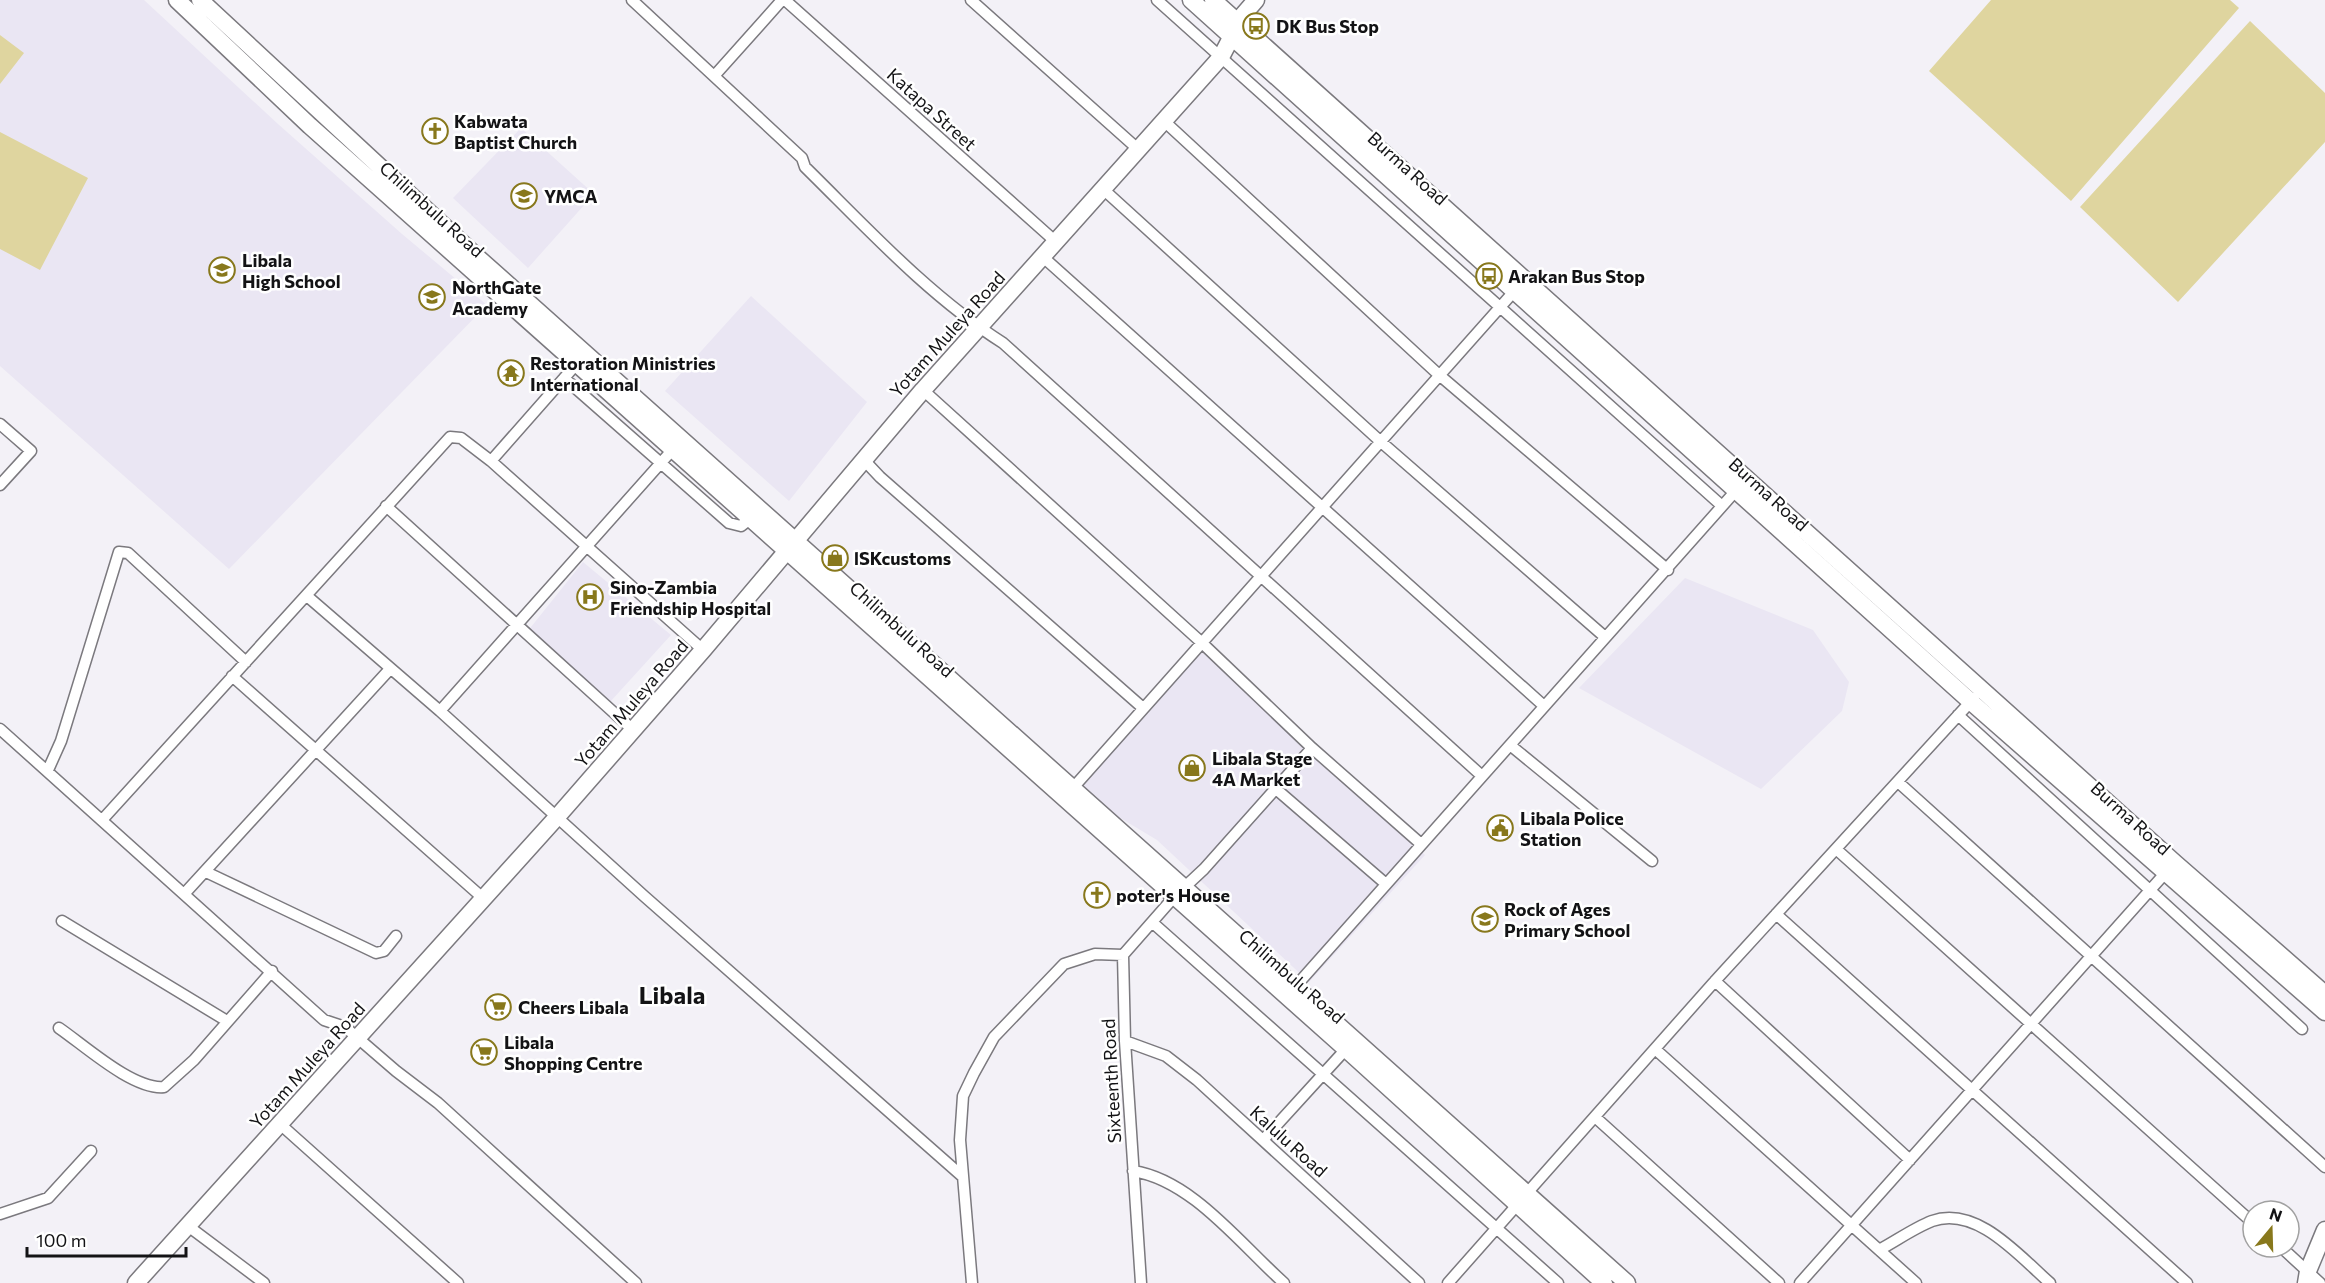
<svg xmlns="http://www.w3.org/2000/svg" width="2325" height="1283" font-family="Commissioner,sans-serif">
	<rect width="100%" height="100%" fill="#f3f1f7"/>
	<!-- built -->
	<path fill="#eae6f3" d="M0,0h144l134,124 124,110 85,71 -258,264 -229,-203z
		M521,128l73,66 -66,74 -75,-70z
		M751,296l116,106 -78,99 -124,-110z
		M583,562l88,73 -61,67 -83,-70z
		M1685,578l128,52 36,52 -7,29 -81,78 -182,-101z
		M1201,642l110,106 -3,5 117,102 -116,127 -152,-142 -85,-51z"/>
	<!-- green -->
	<path fill="#dfd59f" d="M1991,0h239l9,8 -168,193 -142,-130z
		M2250,21l75,72v49l-147,160 -98,-95z
		M0,35l24,18 -24,31z
		M0,132l88,46 -48,92 -40,-21z"/>
	<g fill="none" stroke-linecap="round" stroke-linejoin="round">
		<!-- street casing -->
		<g stroke="#7b797e" stroke-width="13">
			<path id="street" d="M632,0l170,158 3,9c62,61 124,129 198,176l479,433
				M785,0l271,242
				M971,0l168,150
				M1157,0l564,505
				M715,75l67,-75
				M1164,121l274,253 230,196
				M1103,189l277,252 225,196
				M1043,257l501,449
				M564,378l165,145 12,3 9,-7
				M923,390l278,252 111,106 109,96
				M0,424l31,27 -31,34
				M863,459l17,18 263,231
				M491,461l89,-101
				M386,506l247,224
				M307,596l133,115 204,185 318,280
				M232,676l252,223
				M440,711l235,-264
				M1958,715l344,314
				M0,729l324,291 21,7 51,44 42,32 198,180
				M1510,745l142,116
				M48,770l13,-29 58,-189 9,1 118,109
				M1898,782l427,385
				M1072,789l446,-502
				M1276,789l110,95
				M103,819l347,-382 11,1 30,23 212,189
				M1836,849l417,374
				M206,872l170,81 8,-2 12,-15
				M185,893l205,-224
				M1776,914l411,369
				M62,921l165,100
				M1153,923l405,360
				M1715,981l195,179
				M1295,987l445,-501
				M59,1028c25,17 74,62 105,59l30,-27 78,-89
				M1125,1041l41,15 31,24 222,203
				M1655,1049l261,234
				M1595,1117l184,166
				M280,1124l178,159
				M1263,1140l83,-91
				M1133,1171c59,9 107,73 151,112
				M1528,1192l187,-211 259,-283
				M0,1214l48,-16 43,-47
				M188,1226l76,57
				M2281,1247l39,36
				M1879,1250c17,-9 35,-22 53,-29 45,-16 88,36 118,62
				M972,1283l-12,-143 3,-44 11,-23 20,-36 70,-73 31,-10 28,1
				M1141,1283l-16,-242 -2,-86 51,-58 30,-28 108,-121
				M1448,1283l69,-78
				M1800,1283l368,-413"/>
		</g>
		<!-- secondary casing -->
		<g stroke="#7b797e" stroke-width="19">
			<path id="secondary" d="M177,0l133,126 1036,923 258,234
				M200,0l276,256 1151,1027
				M1191,0l779,701 355,311
				M1213,0l962,863 150,131
				M136,1283l421,-466 146,-167 220,-260 298,-333 22,-42 13,-15
				M2306,1283l2,-12 17,-41"/>
		</g>
		<!-- street -->
		<use href="#street" stroke="#fff" stroke-width="10"/>
		<!-- secondary -->
		<use href="#secondary" stroke="#fff" stroke-width="16"/>
	</g>
	<!-- icons -->
	<defs>
		<g id="bus-ring" transform="scale(1.35)"><circle r="9.5" fill="#fff" stroke="#88781c" stroke-width="1.5"/><path d="M-5-6H5V4H4V6H2V4H-2V6H-4V4H-5ZM-3.5-4V0h7V-4ZM-3.5 1.2v1.5H-2V1.2ZM2 1.2v1.5H3.5V1.2Z" fill="#88781c"/></g>
		<g id="church-ring" transform="scale(1.35)"><circle r="9.5" fill="#fff" stroke="#88781c" stroke-width="1.5"/><path d="M-1.2-6h2.4v3.5h3.3v2.4h-3.3V6h-2.4V-.1h-3.3v-2.4h3.3Z" fill="#88781c"/></g>
		<g id="university-ring" transform="scale(1.35)"><circle r="9.5" fill="#fff" stroke="#88781c" stroke-width="1.5"/><path d="M0-5L7-2L0 1L-7-2ZM-4 1L0 2.5L4 1V4Q0 6-4 4Z" fill="#88781c"/></g>
		<g id="school-ring" transform="scale(1.35)"><circle r="9.5" fill="#fff" stroke="#88781c" stroke-width="1.5"/><path d="M0-5L7-2L0 1L-7-2ZM-4 1L0 2.5L4 1V4Q0 6-4 4Z" fill="#88781c"/></g>
		<g id="temple-ring" transform="scale(1.35)"><circle r="9.5" fill="#fff" stroke="#88781c" stroke-width="1.5"/><path d="M0-6L5-2H3V0L6.5 2.5H4V6H1.5V3h-3V6H-4V2.5H-6.5L-3 0V-2H-5Z" fill="#88781c"/></g>
		<g id="shop-ring" transform="scale(1.35)"><circle r="9.5" fill="#fff" stroke="#88781c" stroke-width="1.5"/><path d="M-5-2.5h2.3a2.7 3.5 0 0 1 5.4 0H5L5.5 6h-11ZM-1.5-2.5h3a1.5 2.3 0 0 0-3 0Z" fill="#88781c"/></g>
		<g id="hospital-ring" transform="scale(1.35)"><circle r="9.5" fill="#fff" stroke="#88781c" stroke-width="1.5"/><path d="M-5-5h3v3.5h4V-5h3V5h-3V1.5h-4V5h-3Z" fill="#88781c"/></g>
		<g id="civic-ring" transform="scale(1.35)"><circle r="9.5" fill="#fff" stroke="#88781c" stroke-width="1.5"/><path d="M-.6-6.5H3V-4.5H.6V-3L4-1V1h2V6H-6V1h2V-1L-.6-3ZM-1.2 2.5V6h2.4V2.5Z" fill="#88781c"/></g>
		<g id="supermarket-ring" transform="scale(1.35)"><circle r="9.5" fill="#fff" stroke="#88781c" stroke-width="1.5"/><path d="M-6-5.5h2.5l.6 2H6L4.5 2H-2.5L-4.4-4H-6ZM-1.5 3.2a1.3 1.3 0 1 0 .1 0ZM3 3.2a1.3 1.3 0 1 0 .1 0Z" fill="#88781c"/></g>
	</defs>
	<g fill-rule="evenodd">
		<use href="#bus-ring" x="1256" y="26"/>
		<use href="#church-ring" x="435" y="131"/>
		<use href="#university-ring" x="524" y="196"/>
		<use href="#school-ring" x="222" y="270"/>
		<use href="#bus-ring" x="1489" y="276"/>
		<use href="#school-ring" x="432" y="297"/>
		<use href="#temple-ring" x="511" y="373"/>
		<use href="#shop-ring" x="835" y="558"/>
		<use href="#hospital-ring" x="590" y="597"/>
		<use href="#shop-ring" x="1192" y="768"/>
		<use href="#civic-ring" x="1500" y="828"/>
		<use href="#church-ring" x="1097" y="895"/>
		<use href="#school-ring" x="1485" y="919"/>
		<use href="#supermarket-ring" x="498" y="1007"/>
		<use href="#supermarket-ring" x="484" y="1052"/>
	</g>
	<g text-anchor="middle" dominant-baseline="central" stroke-width="5" stroke-linejoin="round" paint-order="stroke">
		<!-- poi labels -->
		<g font-size="18" font-weight="bold" fill="#131315" stroke="#fff" text-anchor="start">
			<text x="1276" y="26">DK Bus Stop</text>
			<text x="454" y="121">Kabwata<tspan x="454" dy="21">Baptist Church</tspan></text>
			<text x="544" y="196">YMCA</text>
			<text x="242" y="260">Libala<tspan x="242" dy="21">High School</tspan></text>
			<text x="1508" y="276">Arakan Bus Stop</text>
			<text x="452" y="287">NorthGate<tspan x="452" dy="21">Academy</tspan></text>
			<text x="530" y="363">Restoration Ministries<tspan x="530" dy="21">International</tspan></text>
			<text x="854" y="558">lSKcustoms</text>
			<text x="610" y="587">Sino-Zambia<tspan x="610" dy="21">Friendship Hospital</tspan></text>
			<text x="1212" y="758">Libala Stage<tspan x="1212" dy="21">4A Market</tspan></text>
			<text x="1520" y="818">Libala Police<tspan x="1520" dy="21">Station</tspan></text>
			<text x="1116" y="895">poter's House</text>
			<text x="1504" y="909">Rock of Ages<tspan x="1504" dy="21">Primary School</tspan></text>
			<text x="518" y="1007">Cheers Libala</text>
			<text x="504" y="1042">Libala<tspan x="504" dy="21">Shopping Centre</tspan></text>
		</g>
		<!-- street labels -->
		<g font-size="18" fill="#131315" stroke="#fff">
			<text transform="translate(932 109) rotate(42)">Katapa Street</text>
			<text transform="translate(1408 168) rotate(42)">Burma Road</text>
			<text transform="translate(432 209) rotate(42)">Chilimbulu Road</text>
			<text transform="translate(947 334) rotate(-48)">Yotam Muleya Road</text>
			<text transform="translate(1769 494) rotate(42)">Burma Road</text>
			<text transform="translate(902 629) rotate(42)">Chilimbulu Road</text>
			<text transform="translate(631 703) rotate(-49)">Yotam Muleya Road</text>
			<text transform="translate(2131 818) rotate(42)">Burma Road</text>
			<text transform="translate(1292 976) rotate(41)">Chilimbulu Road</text>
			<text transform="translate(307 1065) rotate(-48)">Yotam Muleya Road</text>
			<text transform="translate(1111 1081) rotate(-93)">Sixteenth Road</text>
			<text transform="translate(1289 1141) rotate(42)">Kalulu Road</text>
		</g>
		<!-- district labels -->
		<g font-size="24" font-weight="bold" fill="#131315" stroke="#fff">
			<text x="672" y="994">Libala</text>
		</g>
	</g>
	<!-- north arrow -->
	<g transform="translate(2271 1229) rotate(19)"><circle r="28" fill="#ffffff" stroke="#a1a1a1" stroke-width="1.5"/>
	<path d="M0-4.5L10 22L0 15L-10 22Z" fill="#88781c"/>
	<text y="-9" font-size="16" font-weight="bold" text-anchor="middle" fill="#131315">N</text>
	</g>
	<!-- scale -->
	<path d="M27 1247v9h159v-9" fill="none" stroke="#131315" stroke-width="3"/>
	<text x="36" y="1247" font-size="18" fill="#131315" stroke="#ffffff" stroke-width="4.5" paint-order="stroke">100 m</text>
</svg>
